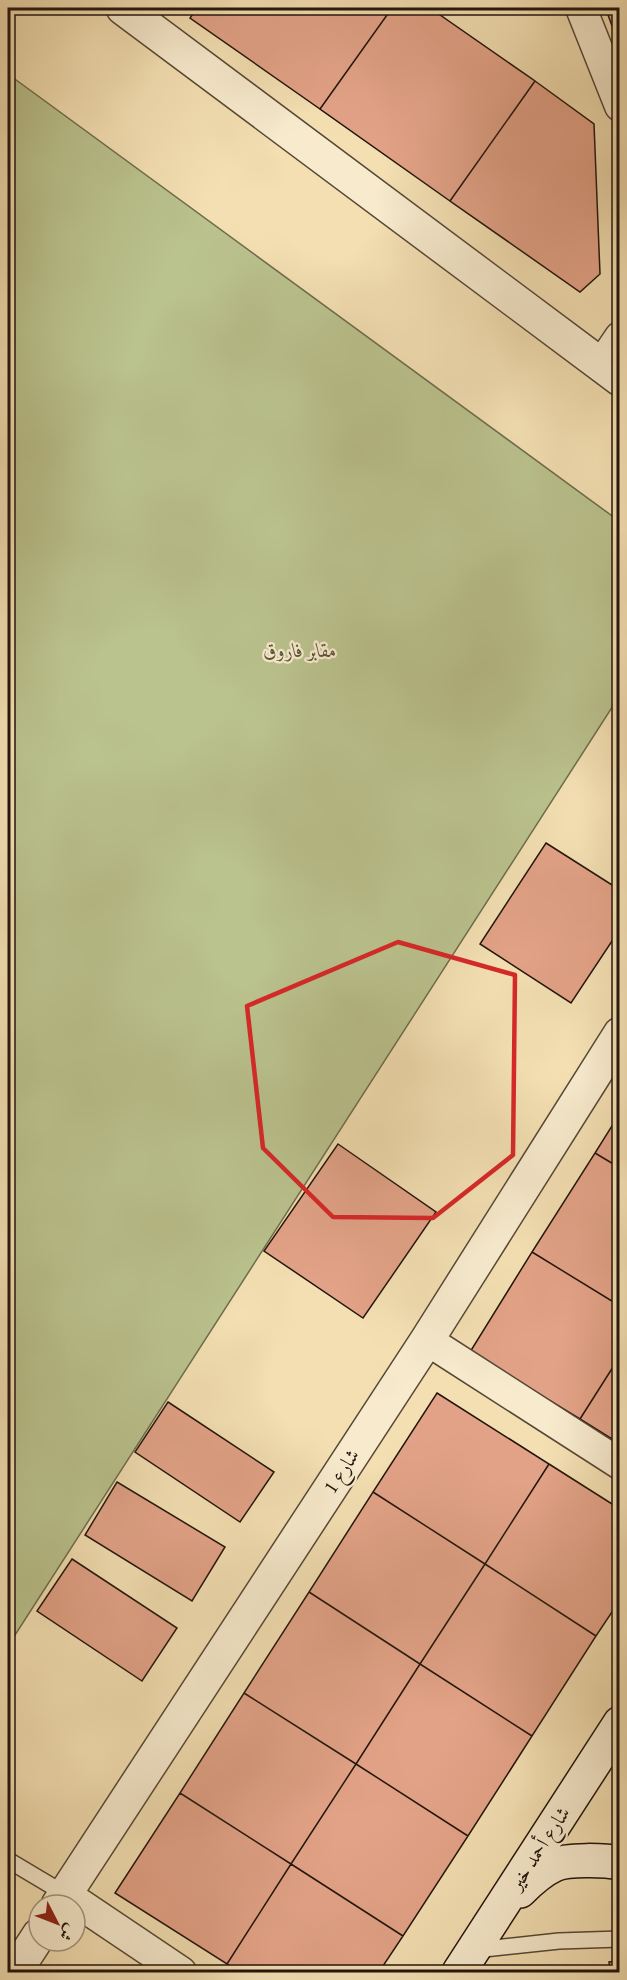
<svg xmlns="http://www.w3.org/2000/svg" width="627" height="1980" font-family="'EB Garamond',Amiri,serif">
	<rect width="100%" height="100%" fill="#f3dfb2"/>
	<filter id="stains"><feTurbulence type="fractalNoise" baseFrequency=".00333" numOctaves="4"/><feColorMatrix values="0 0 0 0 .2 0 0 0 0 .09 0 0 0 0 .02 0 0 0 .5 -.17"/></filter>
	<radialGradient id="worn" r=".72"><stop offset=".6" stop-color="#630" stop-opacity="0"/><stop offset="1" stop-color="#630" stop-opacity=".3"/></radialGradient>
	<!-- green -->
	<path fill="#bac28d" stroke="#6e6c4d" stroke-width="1.5" d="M8,74l611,447 1,174 -612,951z"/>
	<!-- building -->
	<path fill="#e2a287" stroke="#23150d" stroke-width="1.5" d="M197,8h195l-72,101 -130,-91z
		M392,8h38l105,73 -85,120 -130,-92z
		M615,8h5v40l-13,-36z
		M535,81l59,43 6,150 -20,18 -130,-91z
		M546,843l74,47v39l-49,74 -91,-59z
		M620,1113v55l-25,-15z
		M338,1144l98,68 -73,106 -99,-67z
		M595,1153l25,15v138l-88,-54z
		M532,1252l88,54v50l-40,63 -110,-67z
		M620,1356v88l-40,-25z
		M437,1393l112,71 -64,100 -112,-72z
		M168,1402l106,70 -34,50 -105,-70z
		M549,1464l71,45v91l-24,36 -111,-72z
		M117,1482l108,65 -33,54 -107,-66z
		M373,1492l112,72 -65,100 -111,-72z
		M72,1559l105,69 -35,53 -105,-70z
		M485,1564l111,72 -64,100 -112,-72z
		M309,1592l111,72 -64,100 -112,-71z
		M420,1664l112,72 -64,100 -112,-72z
		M244,1693l112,71 -65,100 -111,-71z
		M356,1764l112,72 -65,100 -112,-72z
		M180,1793l111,71 -64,100 -112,-71z
		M291,1864l112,72 -24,36h-139l-13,-8z
		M620,1961v11h-10l-1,-10z"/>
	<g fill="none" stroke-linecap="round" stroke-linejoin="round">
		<!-- service casing -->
		<g stroke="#574836" stroke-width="18">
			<path id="service" d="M8,1860l57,34
				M475,1950l84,-9 61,-2"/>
		</g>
		<!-- minor casing -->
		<g stroke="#574836" stroke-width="33">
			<path id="minor" d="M581,8l39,98
				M601,365l19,-28
				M427,1340l193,124
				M65,1894l116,78"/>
		</g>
		<!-- tertiary casing -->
		<g stroke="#574836" stroke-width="36">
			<path id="tertiary" d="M123,8l497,371
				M58,1905l369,-565 193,-306
				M15,1972l24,-37"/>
		</g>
		<!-- secondary casing -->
		<g stroke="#23150d" stroke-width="36">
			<path id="secondary" d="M520,1891c10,-10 21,-20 34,-26 13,-6 51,-5 66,-2
				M459,1972l161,-249"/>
		</g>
		<!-- service -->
		<use href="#service" stroke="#f7eacd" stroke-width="15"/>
		<!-- minor -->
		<use href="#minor" stroke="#f7eacd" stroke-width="30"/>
		<!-- tertiary -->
		<use href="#tertiary" stroke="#f7eacd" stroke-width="33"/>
		<!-- secondary -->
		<use href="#secondary" stroke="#f7eacd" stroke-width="33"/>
	</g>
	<!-- marked area -->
	<path fill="none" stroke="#d62828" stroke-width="4.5" stroke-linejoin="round" d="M398,942l117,33 -2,180 -80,63 -100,-1 -70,-69 -16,-142z"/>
	<g text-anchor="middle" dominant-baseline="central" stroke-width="4.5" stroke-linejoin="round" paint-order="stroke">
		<!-- park labels -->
		<g font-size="20" font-style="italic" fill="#58523a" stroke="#f7eacd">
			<text x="300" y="650">مقابر فاروق</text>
		</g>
		<!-- street labels -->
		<g font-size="20" fill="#23150d" stroke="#f7eacd">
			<text transform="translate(341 1471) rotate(-57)">شارع 1</text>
			<text transform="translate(539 1848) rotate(-57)">شارع أحمد خير</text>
		</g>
	</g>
	<!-- margin -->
	<rect width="627" height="1980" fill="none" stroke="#f3dfb2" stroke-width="30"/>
	<rect x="9" y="9" width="609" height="1962" fill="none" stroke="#23150d" stroke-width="3"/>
	<rect x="15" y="15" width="597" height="1950" fill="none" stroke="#23150d" stroke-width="1.5"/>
	<!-- north arrow -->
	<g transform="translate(57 1923) rotate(132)"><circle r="28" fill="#f7eacd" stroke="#a29580" stroke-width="1.5"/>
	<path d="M0-4.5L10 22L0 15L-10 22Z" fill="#8f2418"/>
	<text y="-9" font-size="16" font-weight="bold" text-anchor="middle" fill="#23150d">ش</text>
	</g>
	<rect width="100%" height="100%" filter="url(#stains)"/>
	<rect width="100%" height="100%" fill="url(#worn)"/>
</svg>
